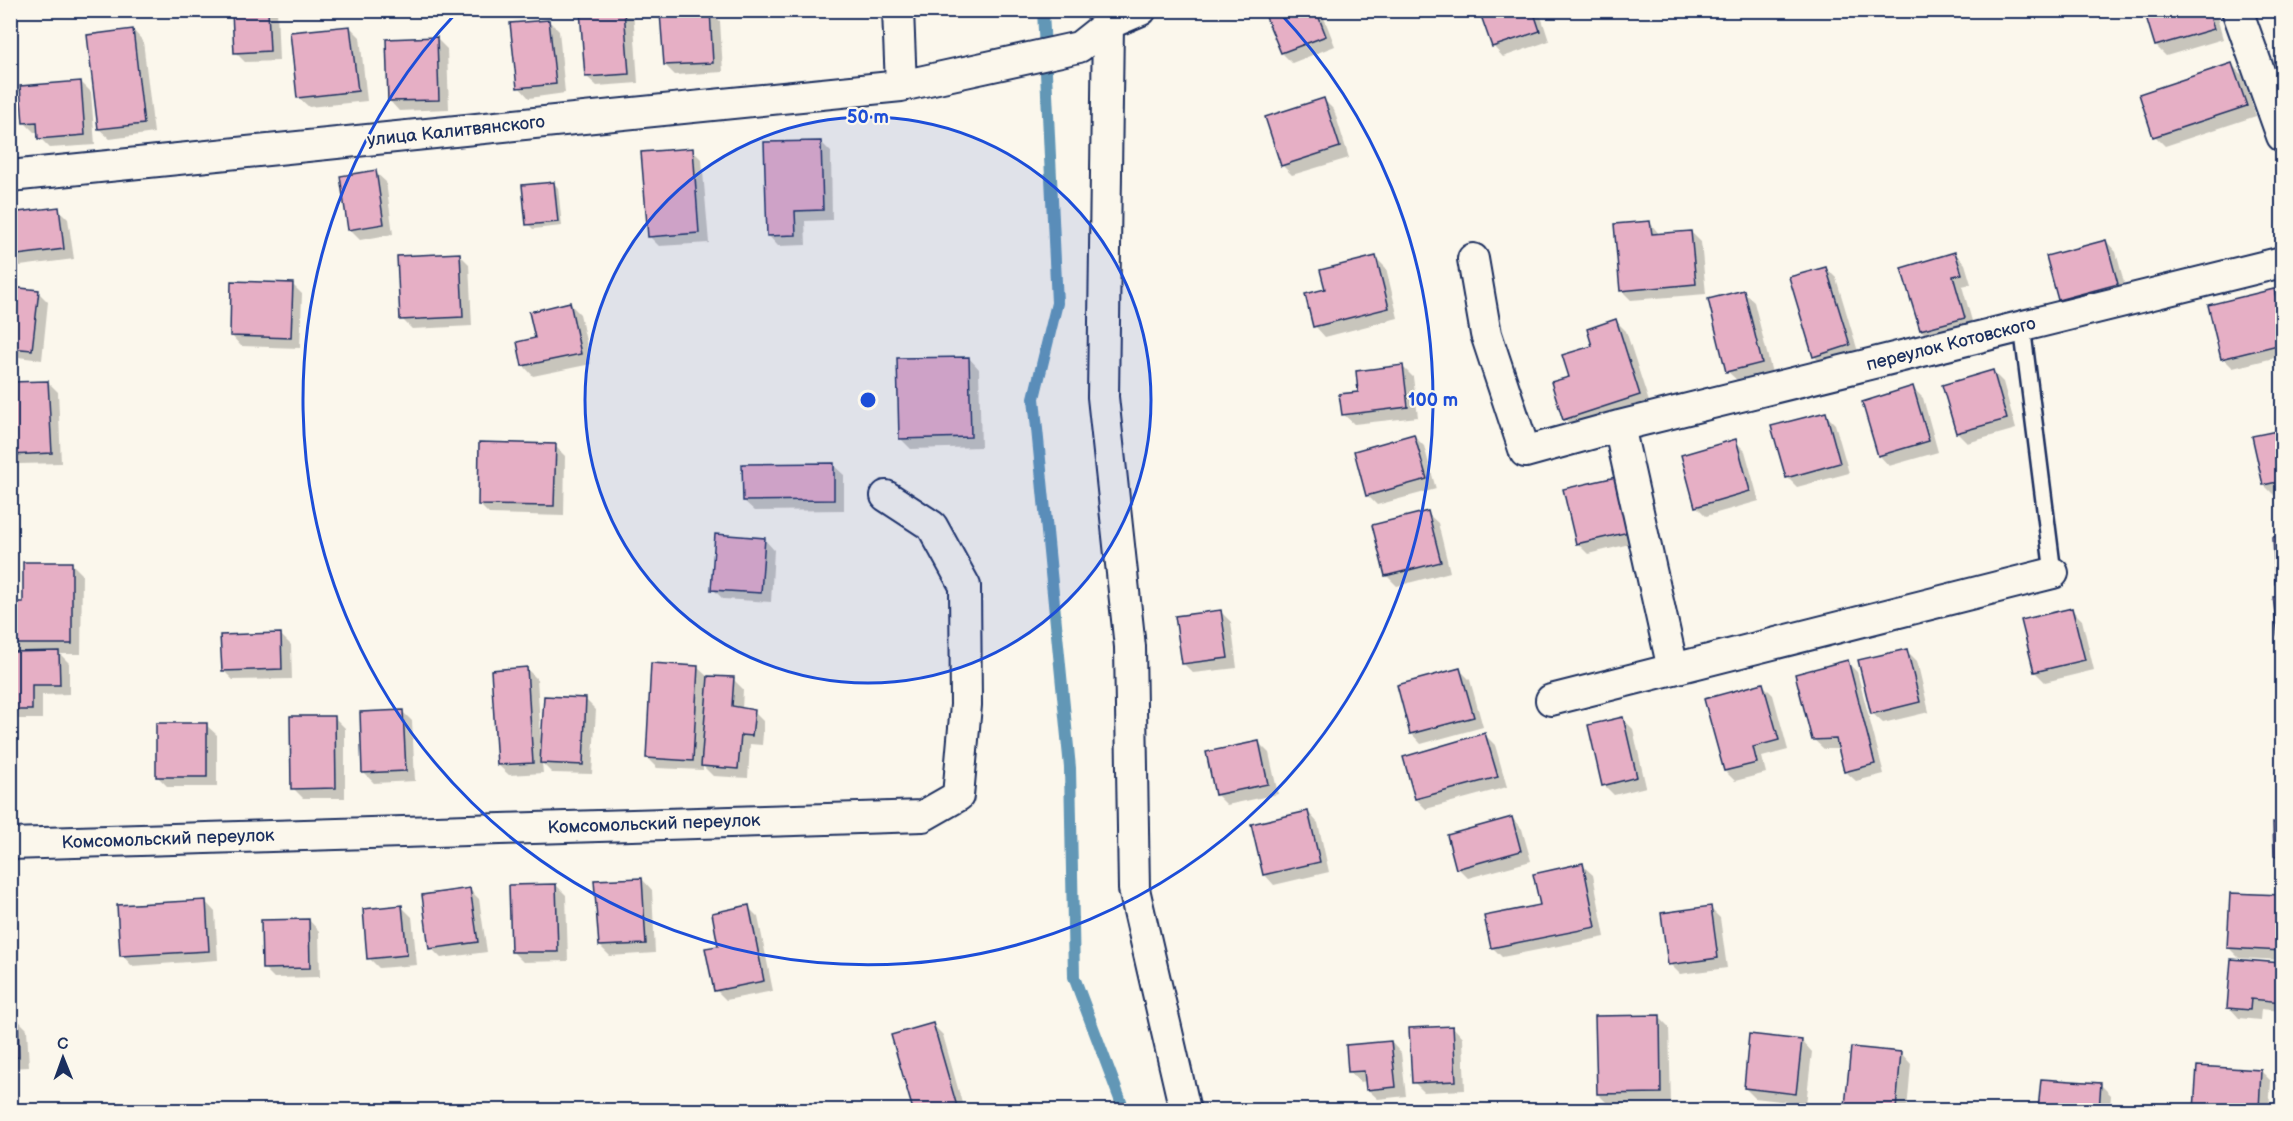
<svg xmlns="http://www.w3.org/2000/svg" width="2293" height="1121" font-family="'Balsamiq Sans',sans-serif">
	<rect width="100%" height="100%" fill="#fbf7ec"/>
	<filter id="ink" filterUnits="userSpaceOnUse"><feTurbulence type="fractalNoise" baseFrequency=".0167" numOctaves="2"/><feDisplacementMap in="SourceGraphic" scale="12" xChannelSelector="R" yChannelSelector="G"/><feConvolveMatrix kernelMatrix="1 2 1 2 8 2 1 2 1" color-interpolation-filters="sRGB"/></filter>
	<g filter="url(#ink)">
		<!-- shadow -->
		<path fill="#0003" d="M245,10h32l2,51 -34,1 -10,-10z
			M581,10h52l5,73 -41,3 -11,-10z
			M1267,10h54l14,36 -43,17 -10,-10z
			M1412,10h28l-19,9z
			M1480,10h59l10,31 -46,16 -10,-11z
			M2146,10h69l8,29 -57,17 -10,-10z
			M710,11l10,10 3,51 -48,3 -10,-10z
			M549,21l10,10 6,62 -36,5 -10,-11z
			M350,27l10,10 7,64 -58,6 -11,-10z
			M133,30l10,11 11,92 -44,6 -11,-10z
			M437,39l10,10 2,60 -50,2 -10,-11z
			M2232,65l10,10 14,41 -91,30 -10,-10z
			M81,82l10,10 4,53 -45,3 -10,-10 -1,-6h-5l-10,-10z
			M1324,100l10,10 15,48 -57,17 -10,-10z
			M821,142l10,10 1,68 -27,1 1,24 -28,1 -10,-11z
			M692,150l10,10 7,83 -50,3 -10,-10z
			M375,172l11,10 7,52 -33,6 -11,-11z
			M554,183l4,5 4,38 -29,3 -5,-5z
			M58,209l10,10 6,40 -54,7 -10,-10v-41z
			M1650,223l10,12 31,-3 10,10 5,52 -75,6 -10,-10z
			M2106,241l10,11 11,42 -58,16 -10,-11z
			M1955,253l10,11 6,20 -9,2 12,42 -43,12 -10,-10z
			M459,254l10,10 3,62 -60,3 -10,-10z
			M1376,258l10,10 12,50 -73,19 -10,-11 12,-36z
			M1826,268l10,10 23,77 -35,11 -10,-10z
			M292,284l10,10 -2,54 -59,-2 -10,-11z
			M10,289l28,3 10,10 -6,58 -32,-4z
			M2274,291l8,9v56l-49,12 -10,-10z
			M1743,292l11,10 18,71 -34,8 -11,-10z
			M570,304l10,10 11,50 -58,12 -10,-11 13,-26z
			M1616,321l10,10 24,74 -75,24 -10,-10 6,-41z
			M969,358l10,11 2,78 -70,2 -10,-10z
			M1403,367l10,10 5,40 -64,7 -11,-10 17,-21z
			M1993,372l10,10 13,47 -49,14 -10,-10z
			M48,382l10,10 3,71 -42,1 -9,-8v-72z
			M1913,388l10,10 15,54 -49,14 -10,-11z
			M1825,414l10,10 14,49 -52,14 -10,-10z
			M2282,431v62l-8,2 -10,-10 -10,-47z
			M1414,436l10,10 12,43 -59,16 -10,-10z
			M1735,441l10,10 14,50 -53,15 -10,-10z
			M555,446l10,10 -1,60 -75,-2 -10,-10z
			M833,465l11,10v35l-89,1 -11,-10z
			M1615,478l23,64 -50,12 -10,-10 -13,-54z
			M1427,513l11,10 12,49 -53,14 -11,-11z
			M2274,538h8v51l-5,-6z
			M764,539l10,11 -3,52 -48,-3 -10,-10z
			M71,563l11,11 -1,80h-21l9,9v31l-27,1v24h-32v-116h15z
			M2275,598h7v49l-2,-2z
			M2072,610l10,10 12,50 -49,12 -10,-10z
			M1221,612l10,10 6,46 -44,5 -10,-10z
			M281,635l10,10 1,34 -59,1 -10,-10z
			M1906,650l11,11 12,51 -46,11 -11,-10z
			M1847,662l10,10 27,102 -28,7 -11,-10 -5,-22h-16l-11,-10z
			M698,668l10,9 25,2 10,10 -1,21 12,2 10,10 -2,23 -12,-1 -2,34 -35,-2 -10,-10v4l-46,-2 -10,-10z
			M527,669l10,10 4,62 45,-41 10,10 -4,64 -40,-1 -10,-10 1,10 -34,2 -11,-10z
			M1460,670l10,10 13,47 -62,17 -10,-11z
			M2282,673v18l-2,-17z
			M1763,685l10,10 15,55 -26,7 4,16 -31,8 -10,-10z
			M402,711l10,10 3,60 -41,2 -10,-10z
			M334,717l11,11v70h-42l-10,-10z
			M1623,719l10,10 13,58 -32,8 -10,-10z
			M206,725l11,10v52h-49l-10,-10z
			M1485,735l10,10 12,42 -81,22 -10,-10 -11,-41z
			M10,738l3,2 -1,42h-2z
			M1259,743l10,10 9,41 -51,11 -10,-10 -9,-42z
			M2281,743h1v38l-1,-2z
			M1308,812l10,11 11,49 -55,13 -10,-11z
			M1512,818l10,11 9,32 -63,17 -10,-10z
			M2274,824h8v38l-6,-6z
			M1582,865l11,10 12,62 -103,20 -10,-10 49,-40z
			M642,879l10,11 3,63 -45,3 -10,-10z
			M556,885l10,10 2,66 -45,1 -10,-10z
			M469,889l10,10 8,53 -46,6 -10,-10z
			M2232,894l50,3v63l-43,-2 -10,-10z
			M205,901l10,11 3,48 -86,6 -10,-11z
			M402,907l10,10 5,48 -38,3 -10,-10z
			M748,907l10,10 15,74 -47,9 -10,-10 4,-43z
			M1710,908l10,10 7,50 -47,6 -10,-10z
			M10,913l9,9v49h-9z
			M309,920l10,11 1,46 -46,1 -10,-10z
			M2233,960l49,4v47l-21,-2 -1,11 -21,-2 -10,-11z
			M1659,1017l10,10 2,76 -63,1 -10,-10z
			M10,1019h7l10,10 2,38 -19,1z
			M933,1025l10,10 21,75h-50l-21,-74z
			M1453,1027l10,11 2,52 -41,2 -10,-10z
			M1802,1041l10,11 -6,52 -51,-6 -10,-10z
			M1391,1042l10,11 5,43 -28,3 -11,-10v-8l-7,1 -10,-10z
			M1901,1053l10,11 -4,46h-55l-5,-5z
			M2198,1067l63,4 10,10 -2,29h-73z
			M2042,1081l59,4 10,10 -1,15h-70z
			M10,1086l7,6v18h-7z"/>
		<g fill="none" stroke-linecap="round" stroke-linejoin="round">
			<!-- stream -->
			<path stroke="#6297b6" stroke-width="12" d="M1043,10l14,293 -23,95 36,370 4,209 50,133"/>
		</g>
		<!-- building -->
		<path fill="#e6afc5" stroke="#1b2f5e" stroke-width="1.5" d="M244,10h24l2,41 -36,2 -2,-41z
			M580,10h44l5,64 -44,3z
			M710,10l3,53 -49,2 -4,-52z
			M1263,10h53l10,26 -45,17z
			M1479,10h54l7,21 -48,16z
			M2144,10h64l6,19 -59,17z
			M549,20l7,64 -39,4 -7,-65z
			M350,26l8,65 -61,7 -7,-66z
			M133,29l11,95 -46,5 -11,-94z
			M437,37l2,63 -51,1 -2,-62z
			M2232,63l15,43 -94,31 -14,-43z
			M81,81l4,54 -47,4 -1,-17 -14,1 -3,-37z
			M1324,98l16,49 -59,19 -16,-49z
			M821,141l2,69 -28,1 1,24 -29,1 -3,-94z
			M693,148l6,85 -51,4 -7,-85z
			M376,170l8,54 -36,6 -8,-54z
			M554,182l4,40 -32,3 -4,-40z
			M59,207l5,42 -54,7v-43z
			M1650,221l2,13 39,-3 5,53 -76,7 -6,-67z
			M2106,240l12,44 -60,16 -12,-44z
			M1955,252l7,22 -9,2 12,42 -45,12 -19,-62z
			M460,253l3,64 -63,3 -3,-64z
			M1376,256l13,52 -76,19 -8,-33 20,-5 -5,-19z
			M1826,267l24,78 -37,12 -24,-80z
			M231,281l62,2 -2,55 -61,-2z
			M10,287l29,3 -7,60 -22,-2z
			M2274,289l8,35v20l-61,15 -13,-54z
			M1744,290l18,73 -36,9 -18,-73z
			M570,302l11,52 -59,12 -5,-24 18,-4 -6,-26z
			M1616,319l24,76 -77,25 -12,-38 18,-5 -7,-22 30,-9 -5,-17z
			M969,357l2,80 -72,2 -2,-81z
			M1403,365l5,42 -66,8 -3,-21 19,-2 -2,-21z
			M1993,370l14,49 -51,14 -14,-48z
			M48,381l4,72 -42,2v-73z
			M1913,386l16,55 -51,15 -16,-54z
			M1826,412l14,51 -54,15 -15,-52z
			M2282,430v51l-19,4 -11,-49z
			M1414,434l13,45 -61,17 -12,-45z
			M1736,439l14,52 -55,16 -14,-52z
			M479,442l77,2 -2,62 -76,-1z
			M834,463v37l-91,1 -1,-37z
			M1616,477l13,55 -53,12 -13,-55z
			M1428,511l13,51 -56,14 -13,-51z
			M715,534l50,4 -4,55 -50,-3z
			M2282,536v47l-7,1 -2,-47z
			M23,562h49v82h-62v-42h13z
			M2282,596v49h-3l-6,-48z
			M2072,608l13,52 -51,12 -13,-52z
			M1221,610l7,48 -46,6 -7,-48z
			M281,633l1,36 -60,2 -2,-36z
			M1907,649l13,53 -49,12 -13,-54z
			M59,651l1,34h-28v25h-22v-58z
			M1848,660l27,104 -31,8 -8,-33 -24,1 -17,-66z
			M651,663l47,3 -5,95 -47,-3z
			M527,667l6,96 -36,2 -6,-95z
			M1460,668l14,49 -64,17 -13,-49z
			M708,676l26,1 -2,29 23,4 -3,26 -11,-1 -3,34 -37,-3z
			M1763,683l16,57 -26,7 4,16 -33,8 -20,-72z
			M544,696l42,2 -3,67 -43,-2z
			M403,710l3,61 -44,2 -2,-61z
			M290,716h45l1,72 -45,1z
			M1623,717l14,60 -35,9 -14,-61z
			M156,723h51v54h-51z
			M1485,733l13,44 -83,22 -12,-42z
			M1259,741l9,43 -53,11 -9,-43z
			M2279,742h3v38h-2z
			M1308,811l12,51 -57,13 -12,-51z
			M1512,817l9,34 -65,18 -9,-34z
			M2273,823h9v33h-8z
			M1583,863l13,64 -105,21 -7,-32 56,-11 -7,-31z
			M642,878l4,66 -47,2 -5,-66z
			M556,884l2,68h-47l-2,-67z
			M470,888l8,54 -49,7 -7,-54z
			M2230,893l52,2v56l-55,-3z
			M206,900l3,51 -89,5 -3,-51z
			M402,905l5,50 -40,4 -4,-50z
			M749,905l15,76 -50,10 -9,-43 13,-2 -6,-33z
			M1711,906l7,52 -50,7 -7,-52z
			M309,919l1,49 -48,1 -1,-49z
			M2231,959l51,4v39l-31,-3 -1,11 -23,-2z
			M1660,1015l1,78 -64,1 -2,-78z
			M10,1018h8l1,39 -9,1z
			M933,1023l25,87h-45l-22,-75z
			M1453,1026l3,55 -44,2 -3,-55z
			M1749,1034l53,6 -6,54 -52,-6z
			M1391,1041l5,46 -30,3 -2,-19 -16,1 -2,-27z
			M1851,1047l50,5 -5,58 -51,-4z
			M2197,1066l64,4 -2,40h-65z
			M2041,1079l60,4 -2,27h-61z"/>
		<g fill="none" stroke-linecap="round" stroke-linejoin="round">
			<!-- service casing -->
			<g stroke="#1b2f5e" stroke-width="20">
				<path id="service" d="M2022,326l31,247"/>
			</g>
			<!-- minor casing -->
			<g stroke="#1b2f5e" stroke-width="34">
				<path id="minor" d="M898,10l3,76
					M2237,10l45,126
					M1108,24l-5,373 27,250 4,242 51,221
					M10,176l891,-90 178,-39 29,-23 33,-14
					M1473,259l13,75 39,118 94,-26 663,-164
					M1619,426l54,243
					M1551,700l502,-127
					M10,844l913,-28 35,-20 8,-91 -1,-119 -33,-60 -46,-30"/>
			</g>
			<!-- service -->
			<use href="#service" stroke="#fbf7ec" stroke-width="15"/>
			<!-- minor -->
			<use href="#minor" stroke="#fbf7ec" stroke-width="30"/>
		</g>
	</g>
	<!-- distance rings -->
	<circle cx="868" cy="400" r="283" fill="#1d4ed8" fill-opacity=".12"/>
	<g fill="none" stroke="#1d4ed8" stroke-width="3">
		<circle cx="868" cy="400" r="283"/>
		<path d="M1278 11A565 565 0 1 1 458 11"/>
	</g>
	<g text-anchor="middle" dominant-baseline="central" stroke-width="4.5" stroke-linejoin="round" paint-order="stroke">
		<!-- street labels -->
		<g font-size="18" fill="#1b2f5e" stroke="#fbf7ec">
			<text transform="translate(456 131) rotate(-6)">улица Калитвянского</text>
			<text transform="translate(1951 344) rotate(-14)">переулок Котовского</text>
			<text transform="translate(654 824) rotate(-2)">Комсомольский переулок</text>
			<text transform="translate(168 839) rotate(-2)">Комсомольский переулок</text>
		</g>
	</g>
	<circle cx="868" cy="400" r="9" fill="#1d4ed8" stroke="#fbf7ec" stroke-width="3"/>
	<g font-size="18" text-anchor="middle" font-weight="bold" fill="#1d4ed8" stroke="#fbf7ec" stroke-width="4.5" stroke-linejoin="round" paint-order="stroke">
		<text x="868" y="123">50 m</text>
		<text x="1433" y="406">100 m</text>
	</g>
	<!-- margin -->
	<rect width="2293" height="1121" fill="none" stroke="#fbf7ec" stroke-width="36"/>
	<rect x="18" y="18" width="2257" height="1085" fill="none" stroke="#1b2f5e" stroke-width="2" filter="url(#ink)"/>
	<!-- north arrow -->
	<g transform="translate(63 1058) rotate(359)" stroke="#fbf7ec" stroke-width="4.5" paint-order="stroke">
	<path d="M0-4.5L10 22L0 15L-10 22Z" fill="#1b2f5e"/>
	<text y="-9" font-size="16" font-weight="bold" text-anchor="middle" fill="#1b2f5e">С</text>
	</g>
</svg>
